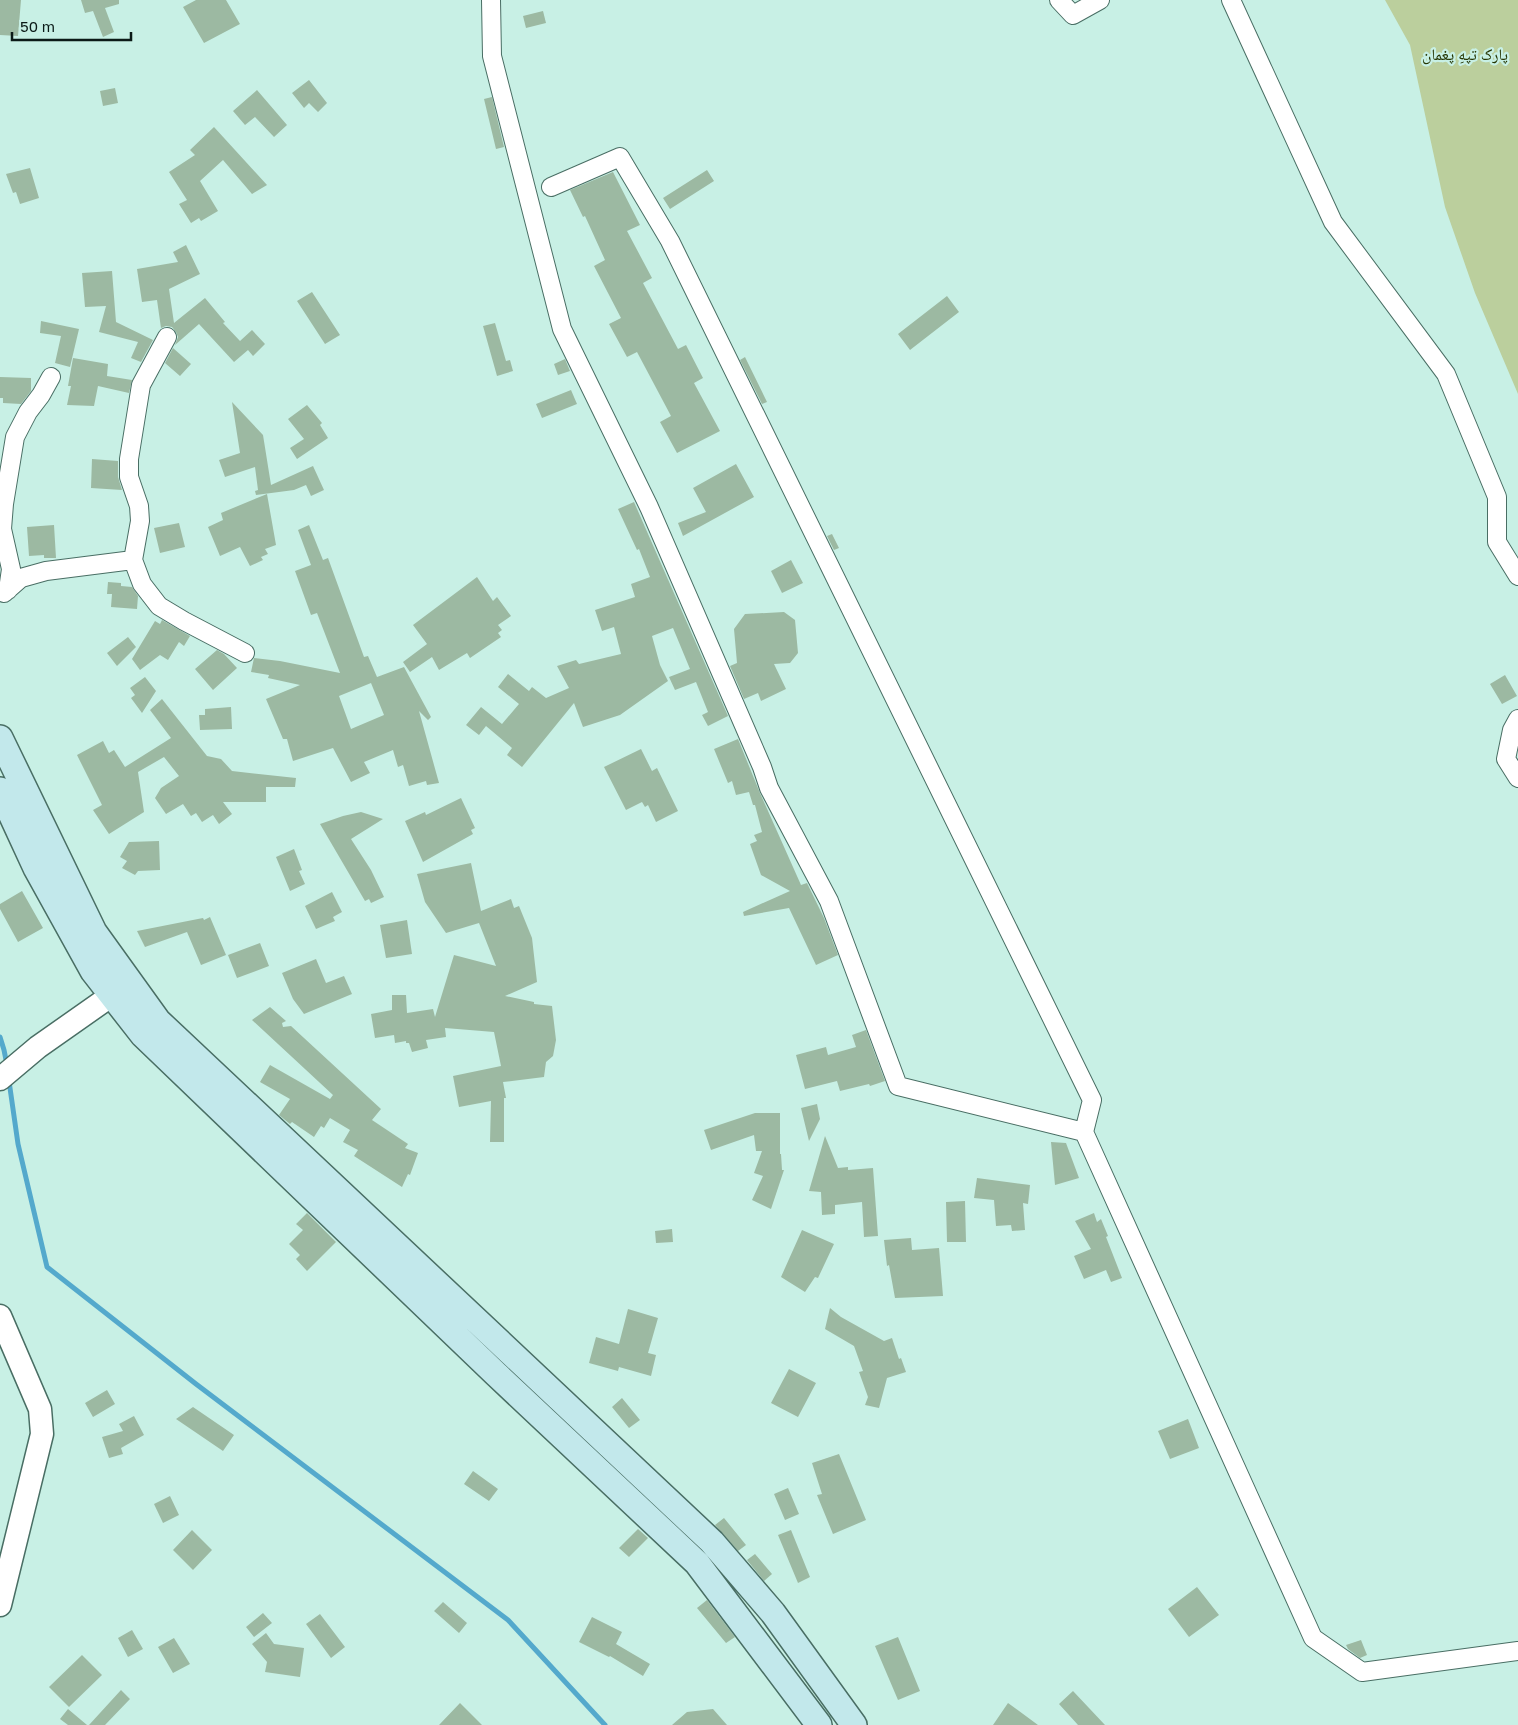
<svg xmlns="http://www.w3.org/2000/svg" width="1518" height="1725" font-family="'Golos Text','Noto Naskh Arabic',sans-serif">
	<rect width="100%" height="100%" fill="#c8f0e5"/>
	<!-- green -->
	<path fill="#bbcf9d" d="M1385,0h133v394l-43,-101 -30,-86 -35,-162z"/>
	<g fill="none" stroke-linecap="round" stroke-linejoin="round">
		<!-- stream -->
		<path stroke="#54a9cc" stroke-width="5" d="M0,1037l4,13 3,15
			M9,1081l9,63 29,123 149,117 312,236 97,105"/>
	</g>
	<!-- building -->
	<path fill="#9cb9a2" fill-rule="evenodd" d="M0,0h21l-3,36 -18,-1z
		M81,0h38v4l-14,4 9,24 -11,5 -10,-26 -8,2z
		M196,0h30l14,24 -36,19 -21,-36z
		M543,11l3,12 -20,5 -3,-12z
		M309,80l18,23 -9,9 -9,-9 -5,5 -12,-15z
		M115,88l3,15 -15,3 -3,-15z
		M257,90l30,35 -13,12 -19,-20 -10,8 -12,-14z
		M492,97l12,50 -8,2 -12,-50z
		M214,127l53,58 -15,9 -29,-34 -23,21 18,30 -17,10 -2,-3 -8,5 -12,-19 8,-4 -18,-28 26,-17 -5,-5z
		M30,168l9,30 -19,6 -4,-12 -3,1 -7,-19z
		M707,170l7,11 -44,28 -7,-11z
		M613,172l27,53 -13,6 25,47 -9,5 35,66 8,-4 17,33 -9,5 26,48 -43,22 -17,-31 11,-6 -34,-64 -10,5 -18,-33 12,-6 -27,-52 11,-6 -20,-44 -2,1 -13,-27z
		M186,245l14,29 -31,15 5,34 31,-25 20,24 -2,1 17,18 12,-11 13,14 -12,12 -5,-6 -14,12 -35,-38 -24,21 3,-8 -2,-5 -4,-5 -6,-1 -5,2 -4,-28 -15,2 -5,-33 41,-7 -5,-10z
		M112,271l4,51 37,18 -12,22 -10,-4 7,-16 -39,-10 7,-26 -21,1 -3,-34z
		M312,292l28,43 -15,9 -28,-43z
		M947,296l12,16 -49,38 -12,-16z
		M41,321l38,8 -9,38 -15,-4 6,-27 -21,-3z
		M495,323l11,38 4,-1 3,11 -16,5 -14,-50z
		M173,348l18,16 -11,12 -15,-13z
		M745,357l22,45 -5,2 -22,-44z
		M73,358l35,6 -1,12 25,4 -3,13 -31,-7 -4,20 -27,-1 4,-19h-3z
		M565,359l5,12 -12,4 -4,-11z
		M0,377l31,1v13l-10,13 -18,-1v-5h-3z
		M571,390l6,14 -35,14 -6,-14z
		M232,402l31,33 8,50 42,-19 11,24 -13,6 -5,-11 -12,5 -38,5 -1,-4 3,-1 -3,-23 -30,10 -6,-17 21,-7z
		M307,405l15,18 -2,2 8,13 -31,21 -7,-11 14,-9 -16,-20z
		M92,459l26,2v16l4,13 -31,-2z
		M736,464l18,33 -71,39 -5,-13 28,-11 -13,-24z
		M267,494l9,51 -11,4 3,5 -7,3 2,3 -13,6 -10,-19 -20,9 -12,-29 15,-7 -2,-7z
		M634,502l94,214 -20,10 -6,-11 6,-3 -12,-30 -21,8 -6,-13 21,-8 -17,-41 -21,8 8,29 8,16 -48,34 -37,12 -9,-24 -52,64 -15,-12 5,-7 -26,-22 -7,9 -13,-10 15,-18 21,17 17,-20 -21,-17 10,-13 21,17 3,-4 14,11 23,-10 -12,-22 19,-6 3,4 42,-10 -7,-27 -12,4 -7,-21 40,-13 -4,-13 19,-7 -11,-28 -2,1 -19,-41z
		M179,523l6,24 -25,6 -6,-25z
		M54,525l2,33h-12v-3l-15,1 -2,-29z
		M309,525l14,35 5,-2 36,99 4,-1 9,21 27,-10 27,50 -3,3 -9,-9 20,72 -12,2 -1,-4 -17,5 -6,-21 -5,2 -5,-17 -29,12 6,11 -19,9 -18,-34 -40,13 -6,-22h-4l-17,-40 34,-14 -32,-7 1,-3 -18,-3 3,-14 26,3 60,12 -23,-60 -6,2 -16,-44 16,-6 -13,-35zM371,683l13,32 -33,14 -12,-33z
		M832,534l7,14 -5,2 -7,-14z
		M791,560l12,23 -21,10 -11,-22z
		M477,577l16,24 4,-4 14,19 -13,9 4,5 -4,3 3,4 -31,21 -3,-5 -28,17 -7,-13 -22,15 -7,-10 24,-18 -14,-19z
		M108,582l13,1v3l11,1 6,9 -1,13 -26,-2 1,-13h-5z
		M784,612l11,8 3,33 -8,10 -16,1 12,25 -25,12 -3,-8 -14,6 -14,-33 7,-3 -3,-34 11,-15z
		M162,620l28,16 -6,10 -5,-4 -11,18 -8,-5 -20,15 -8,-11 23,-38 5,3z
		M128,637l8,10 -19,19 -10,-13z
		M217,650l7,4 13,14 -24,22 -18,-21z
		M1505,675l12,21 -15,8 -12,-20z
		M145,677l11,14 -14,22 -11,-15 4,-3 -5,-7z
		M162,699l45,57 14,3 11,12 64,7 -1,9h-29v15h-43l9,12 -13,10 -6,-9 -11,7 -6,-9 -5,3 -8,-12 -17,10 -11,-16 6,-10 18,-12 -15,-19 -26,15 6,40 -35,22 -16,-24 9,-5 -25,-50 26,-14 6,12 5,-3 11,17 46,-29 -21,-28z
		M231,707l1,22 -32,1 -1,-15h6v-6z
		M738,739l22,54 41,92 6,-2 1,2 16,33 14,37 -22,10 -27,-57 -45,8 -1,-4 47,-21 -29,-16 -11,-31 7,-3 -3,-6 8,-3 -7,-27h-2l-4,-13 -13,3 -4,-14 -4,2 -14,-34z
		M641,749l11,22 5,-3 21,43 -22,11 -8,-17 -3,2 -3,-5 -16,8 -22,-43z
		M461,798l14,30 -4,2 2,4 -50,28 -18,-41 20,-9 1,3z
		M361,812l22,7 -32,20 20,31 13,27 -13,6 -2,-4 -4,2 -45,-77 23,-8z
		M159,841l1,29 -22,1 -3,4 -13,-7 5,-7 -7,-4 9,-15z
		M294,849l8,21 -3,1 6,13 -15,7 -14,-34z
		M471,863l10,48 30,-12 3,9 5,-2 13,32 5,44 -32,14 29,6v2l18,2 4,34 -3,16 -7,6 -2,15 -41,5 3,16h-2v44h-14l1,-41 -32,6 -6,-31 48,-10 -7,-34 -49,-4 1,9 -20,3 2,8 -16,4 -3,-9h-3v-2l-11,2 -1,-8 -19,3 -4,-24 21,-4v-15h14l1,18 26,-4 2,8 19,-62 42,11 -17,-43 -33,10 -21,-31 -8,-28z
		M22,891l21,37 -25,14 -18,-33v-5z
		M332,892l10,20 -9,5 2,4 -19,8 -11,-23z
		M210,917l16,38 -25,10 -14,-33 -42,15 -8,-16 66,-13 1,2z
		M407,920l5,34 -26,4 -6,-33z
		M260,943l9,23 -32,12 -9,-23z
		M316,959l10,24 18,-7 8,18 -48,20 -11,-15 -11,-26z
		M270,1007l16,14 -4,2 1,4 8,-1 90,83 -9,11 36,24 -3,4 13,5 -8,22 -2,-1 -6,13 -48,-31 4,-6 -15,-8 7,-12 -20,-12 -6,10 -3,-2 -7,11 -22,-15 -2,2 -11,-9 11,-16 -30,-17 10,-17 60,34 3,-4 -81,-75z
		M866,1030l19,51 -15,5 -1,-2 -29,7 -3,-10 -32,8 -9,-34 30,-8 2,8 28,-8 -4,-12z
		M817,1104l3,15 -11,22 -8,-33z
		M755,1113h25v41h1l1,16h2l-13,39 -19,-9 11,-24 -9,-3 8,-22h-6l-2,-16 -43,15 -7,-20z
		M825,1136l13,32 10,-1v3l25,-2 5,68 -14,1 -2,-35 -27,3v9l-13,1 -1,-23 -12,-1z
		M1051,1142l15,1 13,35 -24,7z
		M977,1178l53,7 -2,19 -5,-1 2,27 -13,1 -1,-6 -15,1 -2,-26 -20,-2z
		M965,1201l1,41h-19l-1,-40z
		M307,1213l29,29 -29,29 -11,-12 4,-4 -11,-11 14,-14 -7,-6z
		M1094,1213l3,9 4,-3 7,17 -2,1 16,41 -11,4 -5,-12 -22,9 -10,-23 17,-7 -16,-28z
		M672,1229l1,13 -17,1 -1,-12z
		M802,1230l32,14 -16,34 -3,-1 -10,15 -24,-15z
		M911,1238l1,12 27,-2 4,48 -48,2 -6,-33 -2,1 -3,-26z
		M830,1308l11,9 43,24 8,-3 7,21 2,-1 5,14 -19,6 -8,30 -14,-3 3,-8 -9,-25 4,-1 -9,-25 -29,-17z
		M628,1309l30,9 -10,35 8,2 -5,21 -32,-9 -1,4 -29,-8 7,-26 23,7z
		M789,1369l27,14 -18,34 -27,-14z
		M107,1390l8,14 -22,13 -8,-14z
		M622,1398l18,22 -11,8 -17,-21z
		M193,1407l41,28 -11,16 -47,-32z
		M134,1416l10,19 -23,13 2,6 -14,4 -7,-21 21,-6 -4,-7z
		M1188,1419l11,29 -29,11 -12,-28z
		M839,1454l27,66 -33,14 -16,-39 5,-1 -10,-31z
		M473,1471l25,18 -9,12 -25,-17z
		M788,1488l11,26 -14,6 -11,-26z
		M170,1496l9,19 -16,8 -9,-19z
		M724,1518l22,27 -8,6 -23,-26z
		M638,1529l10,9 -19,19 -10,-9z
		M192,1530l20,20 -19,20 -20,-20z
		M791,1530l19,47 -12,6 -20,-48z
		M755,1554l17,20 -8,7 -17,-21z
		M1197,1587l22,28 -30,22 -21,-28z
		M707,1600l28,37 -9,6 -29,-35z
		M443,1602l24,21 -8,10 -25,-22z
		M263,1613l9,10 -18,14 -8,-10z
		M320,1614l25,33 -14,11 -25,-34z
		M592,1617l30,15 -6,12 34,20 -7,12 -33,-20 -1,1 -30,-15z
		M132,1630l11,19 -15,8 -10,-19z
		M266,1633l8,11 30,4 -4,29 -35,-5 2,-10 -15,-18z
		M898,1637l22,54 -22,9 -23,-54z
		M174,1638l16,26 -17,9 -15,-26z
		M1361,1640l6,15 -7,3 -12,-9 -2,-4z
		M82,1655l20,20 -33,32 -20,-20z
		M121,1690l9,9 -25,26h-16z
		M1073,1691l32,34h-27l-19,-21z
		M460,1703l22,22h-43z
		M1008,1703l30,22h-45z
		M68,1709l19,16h-19l-8,-6z
		M713,1709l14,16h-55l15,-13z"/>
	<g fill="none" stroke-linecap="round" stroke-linejoin="round">
		<!-- minor casing -->
		<g stroke="#496e64" stroke-width="20">
			<path id="minor" d="M491,0l1,56 70,273 87,178 113,260 7,21 60,113 69,185 186,46 229,506 49,34 156,-21
				M1059,0l14,15 27,-15
				M1231,0l102,222 113,152 51,123v45l21,34
				M551,187l69,-30 50,84 422,859 -8,32
				M167,337l-26,48 -12,74v18l10,29 1,15 -7,39 9,24 17,22 25,15 61,32
				M8,590l3,-21 -9,-40 2,-25 11,-67 13,-25 13,-17 10,-18
				M4,593l17,-15 25,-7 87,-11
				M1518,719l-6,11 -6,29 12,19"/>
		</g>
		<!-- tertiary casing -->
		<g stroke="#496e64" stroke-width="25">
			<path id="tertiary" d="M0,1079l38,-32 74,-52
				M0,1316l40,93 2,25 -42,171"/>
		</g>
		<!-- secondary casing -->
		<g stroke="#496e64" stroke-width="28">
			<path id="secondary" d="M0,738l94,194 64,89 554,521 61,71 81,112
				M0,790l36,78 57,103 50,64 353,339 201,189 122,162"/>
		</g>
		<!-- minor -->
		<use href="#minor" stroke="#fff" stroke-width="18"/>
		<!-- tertiary -->
		<use href="#tertiary" stroke="#fff" stroke-width="22"/>
		<!-- secondary -->
		<use href="#secondary" stroke="#c2e8eb" stroke-width="25"/>
	</g>
	<g text-anchor="middle" dominant-baseline="central" stroke-width="4.5" stroke-linejoin="round" paint-order="stroke">
		<!-- park labels -->
		<g font-size="16" fill="#243400" stroke="#c8f0e5">
			<text x="1465" y="54">پارک تپهِ پغمان</text>
		</g>
	</g>
	<!-- scale -->
	<path d="M12 32v8h119v-8" fill="none" stroke="#0b1a17" stroke-width="2.5"/>
	<text x="20" y="32" font-size="15" fill="#0b1a17" stroke="#c8f0e5" stroke-width="4" paint-order="stroke">50 m</text>
</svg>
